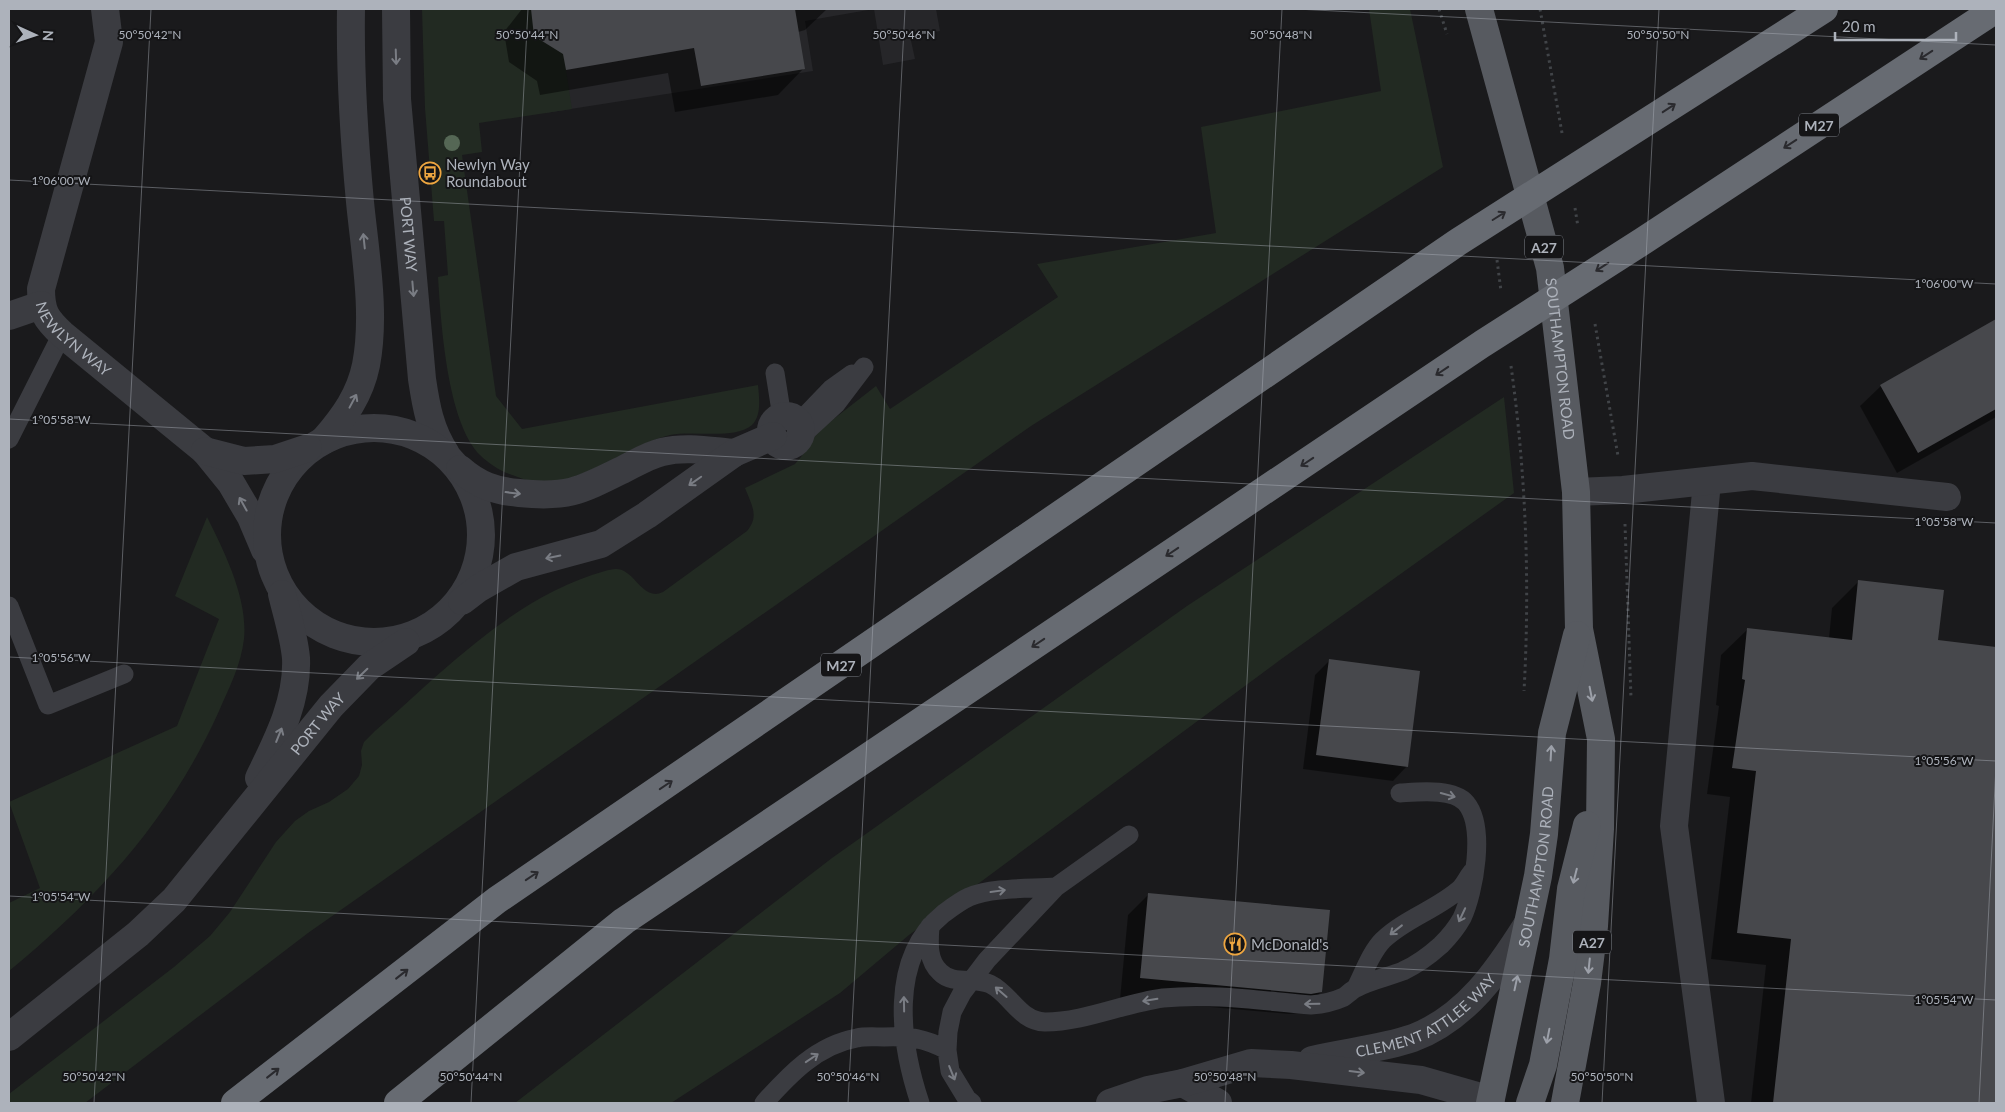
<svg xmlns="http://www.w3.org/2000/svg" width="2005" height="1112" font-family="Lato,sans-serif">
	<rect width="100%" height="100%" fill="#1a1a1c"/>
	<!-- built -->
	<path fill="#262629" d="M531,9h405l4,22 -30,5 5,23 -32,6 -9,-56 -69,12 8,50 -268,42z"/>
	<!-- green -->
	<path fill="#222a22" d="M422,9h198l-54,61 6,39 -93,14 3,29 -20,3 34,241 26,33 236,-44c1,12 4,30 -6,40 -17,15 -59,5 -82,10 -34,8 -63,31 -97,42 -5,2 -12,5 -18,6 -13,1 -28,-2 -40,-7 -13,-4 -25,-11 -35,-21 -33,-33 -39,-132 -42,-178l10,-2 -4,-54h-10l-9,-113z
		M1369,9h41l33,158 -412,259 -723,507 -223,170h-76v-9l165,-127 36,-31 20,-24 46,-70 19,-21 14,-10 20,-9 19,-13 11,-13 3,-11 -1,-14 3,-9 11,-11c70,-61 138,-134 230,-160 3,-1 8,-2 11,-2 19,0 26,33 47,23l84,-61c13,-15 4,-27 -2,-43l50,-24 6,-7 16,-25 59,-46 14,23 168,-112 -21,-33 179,-31 -15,-106 180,-36z
		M1504,397l10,96 -234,167 -123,91 -248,184 -69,58 -169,110h-156l317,-245 355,-252z
		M207,517c18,36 41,82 37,122 -3,26 -15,49 -25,72 -48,107 -120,186 -210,260v-68l31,-15 -31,-86 168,-76 42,-107 -44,-23z"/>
	<!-- shadow -->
	<path fill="#0007" d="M522,9h305l-22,21 -7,2 6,36 -26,27 -103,17 -7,-39 -128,22 -3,-14 -28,-19 -5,-30z
		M1996,321v96l-99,56 -37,-67 21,-20z
		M1859,581l77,60 60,7v455h-245l15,-138 -55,-6 19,-162 -23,-3 12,-88 -3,-1 5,-50 27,-26 81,9 3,-30z
		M1329,661l78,105 -14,15 -90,-12 12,-94z
		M1149,894l172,98 -21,21 -11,1 -169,-15 8,-84z"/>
	<!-- building -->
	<path fill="#47484c" d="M531,9h264l10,60 -104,17 -7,-38 -128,22 -3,-16 -29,-18z
		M1996,319v90l-78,44 -38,-68z
		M1858,580l86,10 -6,50 58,7v456h-223l18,-164 -54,-6 19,-162 -24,-3 13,-88 -3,-1 5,-51 105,12z
		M1329,659l91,12 -12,96 -92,-12z
		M1148,893l182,17 -8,82 -11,2 -171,-16z"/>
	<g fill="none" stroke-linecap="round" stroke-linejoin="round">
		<!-- path -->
		<path stroke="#414448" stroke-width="3" stroke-dasharray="2.5 4" stroke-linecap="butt" d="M1439,9l8,25
			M1540,9l22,124
			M1575,208l3,19
			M1497,260l4,31
			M1595,324l23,132
			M1511,366c15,108 19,217 13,325
			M1625,524l6,174"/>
		<!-- lane -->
		<path stroke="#3b3c41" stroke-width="19" d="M775,373l7,44
			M794,418l12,-3 25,-26 21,-15
			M799,438l37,-34 28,-37
			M9,439l53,-105
			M9,606l39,99 76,-31
			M930,926c-1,16 -3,34 10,46 12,13 35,5 50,12 21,10 29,37 55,38 39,0 80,-19 118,-24 49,-5 99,3 148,7 12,-1 22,-3 33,-8 4,-3 8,-7 12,-9 15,-8 32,-11 47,-17 13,-6 28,-17 38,-26 7,-7 16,-18 21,-27 12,-26 24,-91 4,-115 -13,-15 -48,-11 -66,-10
			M1356,988c8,-16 15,-36 27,-48 23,-22 55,-31 78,-52 4,-5 7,-11 11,-16
			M764,1103c25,-28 53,-58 93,-65 8,-2 18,-1 27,-1 25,-1 40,1 63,13
			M920,1103c-20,-60 -32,-144 23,-189 8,-6 17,-13 26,-17 24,-10 61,-8 87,-10
			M972,1103l-5,-4 -17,-28 -3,-21 1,-18 4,-20 10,-19 25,-33 69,-73 73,-52"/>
		<!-- street -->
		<g stroke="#3b3c41" stroke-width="28">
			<path id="s1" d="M105,9l4,33 -68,247c0,23 5,30 21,45l143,117 26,32 20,34 14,33"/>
			<path id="s2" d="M396,9l1,90 25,280c4,27 8,51 24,75"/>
			<path d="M9,316l32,-11"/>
			<circle cx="786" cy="431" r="15"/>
			<circle cx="374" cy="535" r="107"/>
			<path d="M324,440c20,-23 36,-45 42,-75 10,-51 -1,-112 -6,-163 -6,-64 -10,-129 -9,-193"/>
			<path d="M205,451l39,10 31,-2 33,-11"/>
			<path d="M460,469c18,16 35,22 59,24 49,5 61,-2 105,-24 12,-6 25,-14 38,-17 24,-6 49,-1 72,1"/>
			<path d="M1707,482l-33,344 37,277"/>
			<path d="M1576,492l47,-2 129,-14 195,21"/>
			<path d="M462,601l17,-13 37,-21 85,-23 46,-29 87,-62 39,-17"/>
			<path d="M259,778c18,-37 39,-77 37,-120 -2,-22 -9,-43 -14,-64"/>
			<path id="s3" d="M9,1037l129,-103 36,-34 157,-194 38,-39 37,-25"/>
			<path id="s4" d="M1312,1060c33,-8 69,-11 101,-22 53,-20 85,-67 114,-113"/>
			<path d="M1183,1083l35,20"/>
			<path d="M1110,1103l38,-13 35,-7 68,-20 40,2 130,15 70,20"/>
		</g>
		<!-- primary -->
		<g stroke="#575a60" stroke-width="28">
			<path id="s5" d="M1479,9l71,259 26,224 3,137 22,110 -1,90 -6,97 -7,57 -22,120"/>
			<path id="s6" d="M1490,1103l48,-227 6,-42 8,-101 25,-98"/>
			<path d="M1530,1103l13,-38 20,-106 8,-70 16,-64"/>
		</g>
		<!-- highway -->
		<path stroke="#676b72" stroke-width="28" d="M235,1103l262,-203 961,-658 366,-233
			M398,1103l226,-182 858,-577 161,-103 353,-232"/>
	</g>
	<!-- trees -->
	<circle fill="#556755" cx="452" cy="143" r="8"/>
	<!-- one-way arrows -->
	<defs><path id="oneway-shaft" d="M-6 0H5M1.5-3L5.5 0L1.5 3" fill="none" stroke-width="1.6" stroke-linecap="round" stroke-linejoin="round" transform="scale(1.25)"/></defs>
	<g stroke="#2a2a2e">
		<use href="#oneway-shaft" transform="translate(1926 55) rotate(147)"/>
		<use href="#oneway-shaft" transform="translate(1669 108) rotate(-33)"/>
		<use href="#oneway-shaft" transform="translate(1790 144) rotate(147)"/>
		<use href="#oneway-shaft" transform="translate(1499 216) rotate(-32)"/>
		<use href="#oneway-shaft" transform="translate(1602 267) rotate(147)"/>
		<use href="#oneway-shaft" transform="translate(1442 371) rotate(146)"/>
		<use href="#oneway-shaft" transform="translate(1307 462) rotate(146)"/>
		<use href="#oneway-shaft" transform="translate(1172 552) rotate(146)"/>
		<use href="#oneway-shaft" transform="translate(1038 643) rotate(146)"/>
		<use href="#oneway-shaft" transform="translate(666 785) rotate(-34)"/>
		<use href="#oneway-shaft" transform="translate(532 876) rotate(-34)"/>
		<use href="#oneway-shaft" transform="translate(402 974) rotate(-38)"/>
		<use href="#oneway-shaft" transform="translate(273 1073) rotate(-38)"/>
	</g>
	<g stroke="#7a7d84">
		<use href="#oneway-shaft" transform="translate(396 57) rotate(88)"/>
		<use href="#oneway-shaft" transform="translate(364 241) rotate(-96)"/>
		<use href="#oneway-shaft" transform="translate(413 289) rotate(85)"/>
		<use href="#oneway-shaft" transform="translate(353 401) rotate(-62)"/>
		<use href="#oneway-shaft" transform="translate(695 481) rotate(145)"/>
		<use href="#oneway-shaft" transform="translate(513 493) rotate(7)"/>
		<use href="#oneway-shaft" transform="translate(243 504) rotate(-119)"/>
		<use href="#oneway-shaft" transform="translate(553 557) rotate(168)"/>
		<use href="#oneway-shaft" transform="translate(362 674) rotate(136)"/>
		<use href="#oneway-shaft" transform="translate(279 735) rotate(-68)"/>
		<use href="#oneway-shaft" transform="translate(1448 795) rotate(15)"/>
		<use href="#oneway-shaft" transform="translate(998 891) rotate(-8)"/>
		<use href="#oneway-shaft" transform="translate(1462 915) rotate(115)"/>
		<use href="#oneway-shaft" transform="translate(1396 930) rotate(142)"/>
		<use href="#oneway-shaft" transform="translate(1001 992) rotate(-139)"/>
		<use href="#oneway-shaft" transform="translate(1150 1000) rotate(171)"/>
		<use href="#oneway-shaft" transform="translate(904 1004) rotate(-91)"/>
		<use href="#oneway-shaft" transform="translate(1312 1004) rotate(179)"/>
		<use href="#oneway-shaft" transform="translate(812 1058) rotate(-34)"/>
		<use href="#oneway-shaft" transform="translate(1357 1072) rotate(7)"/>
		<use href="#oneway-shaft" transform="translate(952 1073) rotate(68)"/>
	</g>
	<g stroke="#9ca0a9">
		<use href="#oneway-shaft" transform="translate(1591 694) rotate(79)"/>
		<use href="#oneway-shaft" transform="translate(1551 753) rotate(-87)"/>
		<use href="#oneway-shaft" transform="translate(1575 876) rotate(104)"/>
		<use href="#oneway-shaft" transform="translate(1589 966) rotate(96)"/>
		<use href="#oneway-shaft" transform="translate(1516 983) rotate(-78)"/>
		<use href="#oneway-shaft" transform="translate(1548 1036) rotate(101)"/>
	</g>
	<!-- ticks -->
	<path fill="none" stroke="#adb2bb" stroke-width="1" stroke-opacity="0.45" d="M1296,9l700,36M9,180l1987,104M9,419l1987,104M9,657l1987,104M9,896l1987,104M94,1103l57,-1094M471,1103l57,-1094M848,1103l57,-1094M1225,1103l57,-1094M1602,1103l57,-1094M1979,1103l17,-337"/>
	<!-- icons -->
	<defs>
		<g id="bus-ring" transform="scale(1.125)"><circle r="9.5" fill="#151517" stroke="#eea640" stroke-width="1.5"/><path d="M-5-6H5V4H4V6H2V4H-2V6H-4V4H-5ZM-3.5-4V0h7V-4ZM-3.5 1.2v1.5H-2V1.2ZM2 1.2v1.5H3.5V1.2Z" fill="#eea640"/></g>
		<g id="restaurant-ring" transform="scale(1.125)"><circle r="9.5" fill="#151517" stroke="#eea640" stroke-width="1.5"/><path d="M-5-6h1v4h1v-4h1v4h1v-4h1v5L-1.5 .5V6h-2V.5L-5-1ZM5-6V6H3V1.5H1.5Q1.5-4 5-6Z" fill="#eea640"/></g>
	</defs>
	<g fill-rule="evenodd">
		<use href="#bus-ring" x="430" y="173"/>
		<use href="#restaurant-ring" x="1235" y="944"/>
	</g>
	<g text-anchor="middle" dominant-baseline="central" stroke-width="4" stroke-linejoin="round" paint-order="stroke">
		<!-- shield labels -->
		<g fill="#151517" stroke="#7f838a" stroke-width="1">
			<rect x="1799" y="113.5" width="40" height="23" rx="4"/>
			<rect x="1525" y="235.5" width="38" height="23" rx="4"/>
			<rect x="821" y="653.5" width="40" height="23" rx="4"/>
			<rect x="1573" y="930.5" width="38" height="23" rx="4"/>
		</g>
		<g font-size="14" font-weight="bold" fill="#adb2bb">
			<text x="1819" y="125">M27</text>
			<text x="1544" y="247">A27</text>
			<text x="841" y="665">M27</text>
			<text x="1592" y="942">A27</text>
		</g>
		<!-- poi labels -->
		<g font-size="15" fill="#adb2bb" stroke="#151517" text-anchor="start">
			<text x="446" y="164">Newlyn Way<tspan x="446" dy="17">Roundabout</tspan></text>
			<text x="1251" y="944">McDonald's</text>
		</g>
		<!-- street labels -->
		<g font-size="15" fill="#adb2bb" stroke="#151517">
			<text stroke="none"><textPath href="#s2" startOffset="226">PORT WAY</textPath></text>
			<text stroke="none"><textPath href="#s1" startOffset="352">NEWLYN WAY</textPath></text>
			<text stroke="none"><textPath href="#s5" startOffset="360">SOUTHAMPTON ROAD</textPath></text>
			<text stroke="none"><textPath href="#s3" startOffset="442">PORT WAY</textPath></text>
			<text stroke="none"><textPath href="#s6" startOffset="241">SOUTHAMPTON ROAD</textPath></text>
			<text stroke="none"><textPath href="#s4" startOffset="125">CLEMENT ATTLEE WAY</textPath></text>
		</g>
	</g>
	<g font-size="12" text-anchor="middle" fill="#adb2bb" stroke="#151517" stroke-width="4" stroke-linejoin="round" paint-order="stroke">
		<text x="150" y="39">50°50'42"N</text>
		<text x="527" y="39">50°50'44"N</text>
		<text x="904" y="39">50°50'46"N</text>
		<text x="1281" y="39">50°50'48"N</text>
		<text x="1658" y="39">50°50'50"N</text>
		<text x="61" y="185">1°06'00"W</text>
		<text x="1944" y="288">1°06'00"W</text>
		<text x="61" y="424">1°05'58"W</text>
		<text x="1944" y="526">1°05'58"W</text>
		<text x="61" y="662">1°05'56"W</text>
		<text x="1944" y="765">1°05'56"W</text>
		<text x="61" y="901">1°05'54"W</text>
		<text x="1944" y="1004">1°05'54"W</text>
		<text x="94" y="1081">50°50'42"N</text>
		<text x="471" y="1081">50°50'44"N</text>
		<text x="848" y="1081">50°50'46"N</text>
		<text x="1225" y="1081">50°50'48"N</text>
		<text x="1602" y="1081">50°50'50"N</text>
	</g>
	<!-- border -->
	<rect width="2005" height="1112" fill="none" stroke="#adb2bb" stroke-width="20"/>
	<!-- north arrow -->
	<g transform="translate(35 35) rotate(93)" stroke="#151517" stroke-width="4" paint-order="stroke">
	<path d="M0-4L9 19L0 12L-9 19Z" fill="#adb2bb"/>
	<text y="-8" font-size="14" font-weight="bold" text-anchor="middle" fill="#adb2bb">N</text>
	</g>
	<!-- scale -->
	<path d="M1835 32v8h121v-8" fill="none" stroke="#adb2bb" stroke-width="2.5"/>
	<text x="1842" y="32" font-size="15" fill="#adb2bb" stroke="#151517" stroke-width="4" paint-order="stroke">20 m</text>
</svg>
